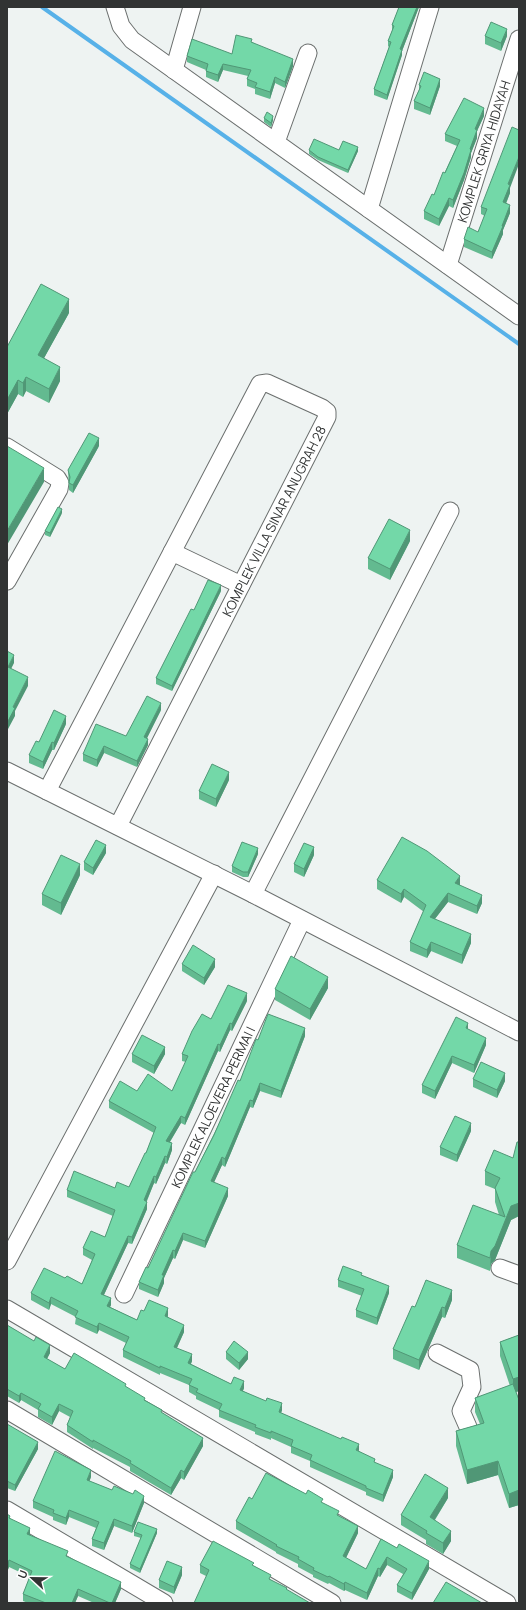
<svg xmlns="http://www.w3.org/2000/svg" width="526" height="1610" font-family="Manrope,sans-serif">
	<rect width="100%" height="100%" fill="#eef3f2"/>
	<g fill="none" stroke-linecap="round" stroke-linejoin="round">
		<!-- stream -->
		<path stroke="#57b1e8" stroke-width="4" d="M42,7l477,337"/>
		<!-- minor casing -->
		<g stroke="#6b6f6e" stroke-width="19">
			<g id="minor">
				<path d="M115,7l6,19 11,14 387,276"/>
				<path d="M174,70l18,-63"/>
				<path d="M276,142l32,-89"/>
				<path d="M369,209l61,-202"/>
				<path id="s1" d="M448,265l71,-226"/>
				<path d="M7,447l50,31 3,5 -1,6 -52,92"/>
				<path d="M172,552l69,33"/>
				<path d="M7,771l246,123 266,138"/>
				<path d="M47,791l213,-407 7,-1 55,25 5,4v5l-209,409"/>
				<path d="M253,894l197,-383"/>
				<path d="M7,1261l207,-387"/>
				<path d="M500,1268l19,7"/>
				<path id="s2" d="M124,1294l178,-374"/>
				<path d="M7,1309l500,294"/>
				<path d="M437,1353l33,17 2,17 -11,24 7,16"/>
				<path d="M7,1410l325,193"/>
				<path d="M7,1510l157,93"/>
			</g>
		</g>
		<!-- minor -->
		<use href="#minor" stroke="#fff" stroke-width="17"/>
	</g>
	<!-- wall -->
	<path fill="#63ba90" d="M399,7h20l-17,44v4l-15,45 -13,-5v-6l15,-42 -1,-1v-5l4,-10v-6z
		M485,36h22l-6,15 -16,-7z
		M252,42l41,24 -8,22 -10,-5 -5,16 -15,-5v-5l-8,-3v-7l1,-3 -25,-6 -5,12 -12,-5v-7l-19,-8v-6l45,-2z
		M419,85l21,1 -10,29 -16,-6v-8l5,-11z
		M484,116l-7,15v7l-6,15v4l-7,23 -11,28 -4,-2 -10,20 -15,-7v-8l10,-16 23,-49 -12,-5v-7z
		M264,118l9,2 -2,7 -7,-5z
		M309,150h30l19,1 -10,22 -30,-13 -9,-6z
		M510,188v5l-4,11 4,9 -7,17v4l-11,25 -28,-12v-8l14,-7 7,-16 -4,-2v-7z
		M69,313l-25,45 16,23 -11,22 -23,-12 -3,6 -5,-3 -11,20v-67z
		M99,446l-26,47 -4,-3 -1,-20z
		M62,513l-12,24 -5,-2v-4z
		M410,541l-20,39 -22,-11v-11z
		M221,591l-49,100 -16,-7v-6l38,-68z
		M161,710l-14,28 1,7 -11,22 -33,-14 -7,14 -14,-6v-7l43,-18z
		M66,724l-12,26h-2l-9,19 -14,-6v-8l10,-13z
		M229,780l-13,27 -17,-8v-8z
		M106,853l-13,22 -9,-5v-8z
		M258,854l-10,23h-5l-11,-5v-6z
		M314,855l-10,22 -10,-5v-8z
		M80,875l-19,40 -19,-10v-11z
		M377,880l83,5 22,18 -5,11 -29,-12 -13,17 36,24 -9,21 -31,-13 -4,7 -17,-7v-9l14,-30 -20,-15 -3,6 -24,-14z
		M182,964l33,3 -11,18 -22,-14z
		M328,988l-18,32 -35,-20v-11z
		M247,1001l-15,30 -2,-1 -10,22 -2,-1 -33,74 -4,-2 -11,19 2,8 -5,14 -2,-1 -9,21 -2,-1 -7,18v8l-15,35 -4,-1 -24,52 7,10 -1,2 27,13 7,-9 24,4v2l16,15 -7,16 15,13 -1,3 40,20 13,4 -1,3 39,19 -1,3 78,38 16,12 18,14 -10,25 -17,-7v-3l-56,-25v-6l-19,-8v-6l-20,-9v2l-16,-6v-2l-36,-15v-7l-23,-11v-3l-7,-4v-7l-29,-12v2l-37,-18v-7l3,-7 -27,-13 -2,4 -22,-10 1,-7 -25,-13 -2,6 -18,-10v-7l34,-15 17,6 10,-24 -9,-5v-7l22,-11 8,-21 -46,-19v-7l48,-2 14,-1 17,-34 8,-20 -45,-25v-7l28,-10h35l14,-29 -4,-1v-7l29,-35z
		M468,1030l18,15 -12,28 -22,-10 -17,36 -13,-6v-8z
		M305,1036l-24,62 -21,-7 -7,17 -3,-1 -25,60 -3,-2 -8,17 14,14 -23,52 -22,-8 -8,19 -2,-1 -9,20v5l-6,14 -19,-8v-7l9,-14 47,-96 45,-91 18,-41z
		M132,1054h33l-11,20 -22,-12z
		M473,1079l32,2 -8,17 -24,-11z
		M471,1131l-14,31 -17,-7v-8z
		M519,1142v74l-8,4 -16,40 -4,4 -1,7 -33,-13v-13l42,-30 -4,-13v-13l-10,-4v-14l28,-13z
		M362,1275l27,18 -12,32 -21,-8v-7l6,-14 -24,-9v-7z
		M452,1300l-7,18 -3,-1 -23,53 -26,-11v-10l22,-42z
		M7,1325l43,28 -3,6 18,10 61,18 36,26 41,33 -19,34 -3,-2 -10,17 -41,-24v-4l-37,-19v1l-26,-17v-7l3,-8 -11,-6 -7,14 -14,-8v-7l-17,-10 -2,3 -12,-7z
		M519,1335v56l-3,1 3,8v105l-10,3 -11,-33 -31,9 -11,-38v-15l24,-7 -5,-12v-14l35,-12 -10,-30v-14z
		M226,1352l22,7 -9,11 -13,-11z
		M7,1424l31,25 -23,42 -8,-3z
		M91,1477l-2,4 55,22 -12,30 -18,-7 -10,24 -12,-4v-7l4,-11 -27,-11 -3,8 -13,-5v-3l-20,-9v-7z
		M448,1498l-13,22 16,21 -8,13 -17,-10v-4l-25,-15v-10z
		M252,1499l71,4 16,13 19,17 -12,25 20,11 15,-30 48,30 -17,31 -15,-8v-7l6,-11 -16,-9 -7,12 -2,-1 -11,24 -22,-10 -1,1 -15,-8 -1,1 -15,-7v-2l-15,-8v-3l-22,-11v-1l-40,-23v-8z
		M7,1514l3,4 20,17 38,22 53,32 -6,14h-21l-16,-7 -3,7h-47l-5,-2v-7l7,-17 -21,-10 -2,5z
		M134,1532l23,1 -17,40 -10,-5v-4l11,-26 -7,-2z
		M200,1565l54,1 17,14 16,10 -81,-14 -6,-3z
		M182,1575l-8,19 -15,-6v-8z"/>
	<!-- shaded-wall -->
	<path fill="#509776" d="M417,7h2l-17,44v4l-15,45v-5l13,-46z
		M507,29v7l-6,15v-8z
		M293,59v7l-8,22v-6z
		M223,64v6l-5,12v-7z
		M275,77v6l-5,16v-7z
		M440,79v7l-10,29v-7z
		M484,108v8l-7,15v7l-6,15v4l-7,23 -11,28v-8l17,-51 5,-20z
		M273,116v4l-2,7v-4z
		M358,147v4l-10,22v-3z
		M519,157v7l-9,24v5l-7,17v-8l5,-18z
		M449,198v8l-10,20v-7z
		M510,205v8l-7,17v4l-11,25v-7z
		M69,299v14l-31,56v-14z
		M60,367v14l-11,22v-14z
		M26,377v14l-3,6v-14z
		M18,380v14l-11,20v-14z
		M99,438v8l-26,47v-8z
		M44,468v14l-37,63v-14z
		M62,509v4l-12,24v-4z
		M410,530v11l-20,39v-11z
		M221,585v6l-49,100v-5z
		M14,655v8l-6,12v-8z
		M28,677v9l-13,25v5l-8,15v-8l6,-16z
		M161,703v7l-17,34v-7z
		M66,716v8l-12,26v-7z
		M148,739v6l-11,22v-6z
		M52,742v8l-9,19v-7z
		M104,746v7l-7,14v-7z
		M229,772v8l-13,27v-8z
		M106,845v8l-13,22v-7z
		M314,847v8l-10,22v-8z
		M258,848v6l-10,23v-5z
		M80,864v11l-19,40v-12z
		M460,876v9l-5,7v-9z
		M404,889v8l-3,6v-9z
		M448,893v9l-18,23v-8z
		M482,895v8l-5,11v-8z
		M471,934v9l-9,21v-9z
		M431,942v9l-4,7v-8z
		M215,959v8l-11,18v-7z
		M328,977v11l-18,32v-11z
		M247,993v8l-15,30v-7z
		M230,1023v7l-10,22v-7z
		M468,1023v8l-2,-3z
		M305,1028v8l-24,62v-7z
		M486,1038v7l-12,28v-8z
		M218,1044v7l-33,74v-7z
		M165,1047v7l-11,20v-8z
		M452,1056v7l-17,36v-8z
		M505,1073v8l-8,17v-8z
		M260,1083v8l-7,17v-7z
		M250,1100v7l-25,60v-8z
		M181,1116v7l-15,25v-7z
		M471,1123v8l-14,31v-7z
		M172,1143v7l-5,14v-7z
		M165,1156v7l-9,21v-7z
		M222,1157v8l-11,24v-8z
		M154,1176v7l-10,24v-7z
		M228,1188v8l-23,52v-7z
		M147,1202v7l-15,35v-7z
		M519,1203v13l-8,4 -16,40 -4,4 -1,7 1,-20 20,-45z
		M183,1233v7l-8,19v-8z
		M128,1236v7l-27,58v-7z
		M173,1250v8l-9,20v5l-6,14v-7l4,-15z
		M389,1286v7l-12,32v-7z
		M452,1290v10l-7,18v-10z
		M51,1297v7l-2,6v-7z
		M111,1298v7l-4,8v-7z
		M442,1307v10l-23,53v-10z
		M168,1308v7l-3,8v-7z
		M99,1323v7l-2,4v-7z
		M184,1325v7l-10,22v-7z
		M50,1345v8l-6,11v-7z
		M248,1352v7l-9,11v-7z
		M192,1354v7l-4,9v-7z
		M519,1377v14l-6,2v-14z
		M244,1381v7l-4,9v-7z
		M21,1393v7l-2,3v-7z
		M282,1403v7l-3,9v-7z
		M59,1404v7l-7,14v-8z
		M203,1438v8l-19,34v-8z
		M38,1442v7l-23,42v-6z
		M359,1444v7l-3,-1z
		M498,1461v14l-31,9v-14z
		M91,1470v7l-4,11v-8z
		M181,1470v8l-10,17v-7z
		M393,1470v7l-10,25v-7z
		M448,1488v10l-18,29v-10z
		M519,1490v15l-10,3v-14z
		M144,1496v7l-12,30v-7z
		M69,1510v7l-3,8v-7z
		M114,1519v7l-10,24v-7z
		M358,1526v7l-15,31v-8z
		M30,1528v8l-3,-2z
		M157,1529v4l-17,40v-4z
		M451,1531v10l-8,13v-11z
		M387,1557v8l-7,12v-8z
		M9,1560v7l-2,5v-7z
		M429,1561v8l-17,31v-7z
		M182,1567v8l-8,19v-7z
		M378,1568v8l-11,24v-7z
		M121,1582v7l-6,14h-3z
		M345,1582v8l-1,1v-7z
		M78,1589v7l-3,7h-3z"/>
	<!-- building -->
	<path fill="#73d8a8" stroke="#509776" d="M399,7h18l-17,42 2,1 -15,45 -13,-6 17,-47 -3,-1 6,-15 -2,-1z
		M491,22l16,7 -6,14 -16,-7z
		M236,35l16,4 -1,3 42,17 -8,23 -10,-5 -5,15 -15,-5 2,-4 -10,-4 4,-9 -28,-6 -5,11 -12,-4 2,-7 -21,-8 5,-17 40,15z
		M424,72l16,7 -10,29 -16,-7 7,-15 -2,-1z
		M464,98l20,10 -9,21 2,1 -7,19 1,1 -7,23 -11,27 -4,-2 -10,21 -15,-8 8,-17 2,1 9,-23 2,1 15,-33 -15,-6z
		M267,112l6,4 -2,7 -7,-5z
		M512,127l7,3v27l-11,27 2,1 -7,17 7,3 -8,21h1l-11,26 -28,-13 4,-12 10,5 9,-23 -6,-2z
		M314,139l25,11 4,-9 15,6 -10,23 -30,-13 -9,-7z
		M41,284l28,15 -31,56 22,12 -11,22 -23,-12 -3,6 -5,-3 -11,20v-53z
		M89,433l10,5 -26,47 -4,-2 1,-6 -2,-7z
		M7,446l37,22 -37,63z
		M58,507l4,2 -12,24 -5,-2z
		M389,519l21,11 -20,39 -22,-11z
		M208,580l13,5 -49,101 -16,-8 35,-69 3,1z
		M7,651l7,4 -6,12 20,10 -15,30 2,1 -8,15z
		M147,696l14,7 -17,34 4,2 -11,22 -33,-15 -7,14 -14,-6 13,-30 30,12z
		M54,710l12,6 -12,27 -2,-1 -9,20 -14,-7 7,-14 3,1z
		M212,764l17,8 -13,27 -17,-8z
		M402,837l25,14 33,25 -5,7 27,12 -5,11 -29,-13 -18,24 41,17 -9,21 -31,-13 -4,8 -17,-8 16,-37 -22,-16 -3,5 -24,-14z
		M96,840l10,5 -13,23 -9,-6z
		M242,842l16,6 -10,24h-5l-11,-6z
		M304,843l10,4 -10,22 -10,-5z
		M61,855l19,9 -19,39 -19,-9z
		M193,945l22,14 -11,19 -22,-14z
		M291,956l37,21 -18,32 -35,-20z
		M228,985l19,8 -15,31 -2,-1 -10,22 -2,-1 -33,74 -4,-2 -15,25 6,2 -5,14 -2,-1 -9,21 -2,-1 -10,24 3,2 -15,35 -4,-1 -27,58 10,4 -4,8 30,14 4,-10 3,1 5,-11 19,8 -3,8 19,9 -10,22 18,7 -4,9 43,21 3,-7 10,4 -4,9 26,11 1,-3 15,5 -3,9 62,27 1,-2 17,7 -3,6 19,9 -1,3 19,8 -10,25 -17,-7v-2l-56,-26 2,-5 -21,-9 2,-6 -22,-9v2l-16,-6 1,-2 -37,-15 3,-6 -26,-12 2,-3 -9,-4 3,-6 -32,-13v2l-37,-18 6,-13 -30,-14 -2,4 -22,-10 3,-6 -27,-14 -2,6 -18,-10 13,-25 21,10 2,-2 15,8 13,-30 -12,-6 8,-17 14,6 10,-27 -48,-20 7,-19 41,17 2,-6 12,5 16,-34h1l10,-26 -47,-26 11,-20 17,10 11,-17 24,17 16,-35 -6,-2 10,-23 10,-17 9,5z
		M268,1014l37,14 -24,63 -21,-8 -7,18 -3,-1 -25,59 -3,-2 -11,24 17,7 -23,53 -22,-8 -8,18 -2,-1 -11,25h2l-6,15 -19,-8 7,-15 2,1 45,-96h2l19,-37 24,-55 2,1 16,-42 2,1z
		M456,1017l12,6 -2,5 20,10 -12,27 -22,-9 -17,35 -13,-6z
		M142,1035l23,12 -11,19 -22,-12z
		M481,1062l24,11 -8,17 -24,-11z
		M455,1116l16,7 -14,32 -17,-8z
		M517,1142h2v61l-8,3 -16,40 -4,5 -1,7 -33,-13 16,-40 32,12 -10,-29 5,-10 -15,-7 9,-21 19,8z
		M343,1266l19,7 -1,2 28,11 -12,32 -21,-8 8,-21 -26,-9z
		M426,1280l26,10 -7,18 -3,-1 -23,53 -26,-11 19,-43 3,1z
		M7,1325l27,16 2,-4 14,8 -6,12 21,12 9,-16 52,31 -1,2 20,12 -1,2 18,10 -1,2 42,26 -19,34 -3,-2 -10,18 -41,-25 1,-2 -38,-21v2l-26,-17 6,-14 -14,-7 -7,13 -14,-8 3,-5 -20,-11 -2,3 -12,-7z
		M519,1335v42l-6,2 -13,-37z
		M234,1341l14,11 -9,11 -13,-11z
		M513,1384l6,16v90l-10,4 -11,-33 -31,9 -11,-39 28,-8 -9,-25z
		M7,1424l31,18 -23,43 -8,-4z
		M55,1451l36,19 -4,10 25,10 2,-4 19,8 2,-4 9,6 -12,30 -18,-7 -10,24 -12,-4 7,-17 -30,-12 -3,8 -13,-5 1,-3 -21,-9z
		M266,1473l40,21 2,-4 15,9 -2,3 18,9 -2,4 21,11 -15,30 23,13 15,-30 16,9 2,-4 30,17 -17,32 -15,-8 10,-16 -20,-12 -7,12 -2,-1 -11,25 -22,-11 -1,2 -15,-8 -1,1 -15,-7 1,-2 -16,-9 1,-2 -23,-11 1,-1 -41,-24 13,-24 3,2z
		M425,1474l23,14 -18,29 21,14 -8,12 -17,-10 1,-2 -26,-16z
		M7,1514l3,2 -1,2 21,10 -3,6 41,17 -2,5 55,26 -9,21h-2l-32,-14 -6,14h-26l-23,-9 9,-23 -23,-11 -2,5z
		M138,1522l19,7 -17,40 -10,-5 12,-29 -8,-3z
		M213,1541l41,22 -2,2 19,10 -2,4 18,9 -1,1 24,14h-116l15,-33 -9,-5z
		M167,1561l15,6 -8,20 -15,-7z
		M446,1582l36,21h-49z"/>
	<g text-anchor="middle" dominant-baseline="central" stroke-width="3.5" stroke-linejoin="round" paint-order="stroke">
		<!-- street labels -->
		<g font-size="13" fill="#313333" stroke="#feffff">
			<text stroke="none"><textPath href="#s1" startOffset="119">KOMPLEK GRIYA HIDAYAH</textPath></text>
			<text transform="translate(274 521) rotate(-63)">KOMPLEK VILLA SINAR ANUGRAH 28</text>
			<text stroke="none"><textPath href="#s2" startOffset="207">KOMPLEK ALOEVERA PERMAI I</textPath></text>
		</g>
	</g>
	<!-- border -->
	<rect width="526" height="1610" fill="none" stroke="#313333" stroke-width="16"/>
	<!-- north arrow -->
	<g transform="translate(32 1578) rotate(292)" stroke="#feffff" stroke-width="3" paint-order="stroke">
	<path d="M0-3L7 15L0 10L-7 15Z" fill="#313333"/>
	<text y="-6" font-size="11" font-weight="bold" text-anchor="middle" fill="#313333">U</text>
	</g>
</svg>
